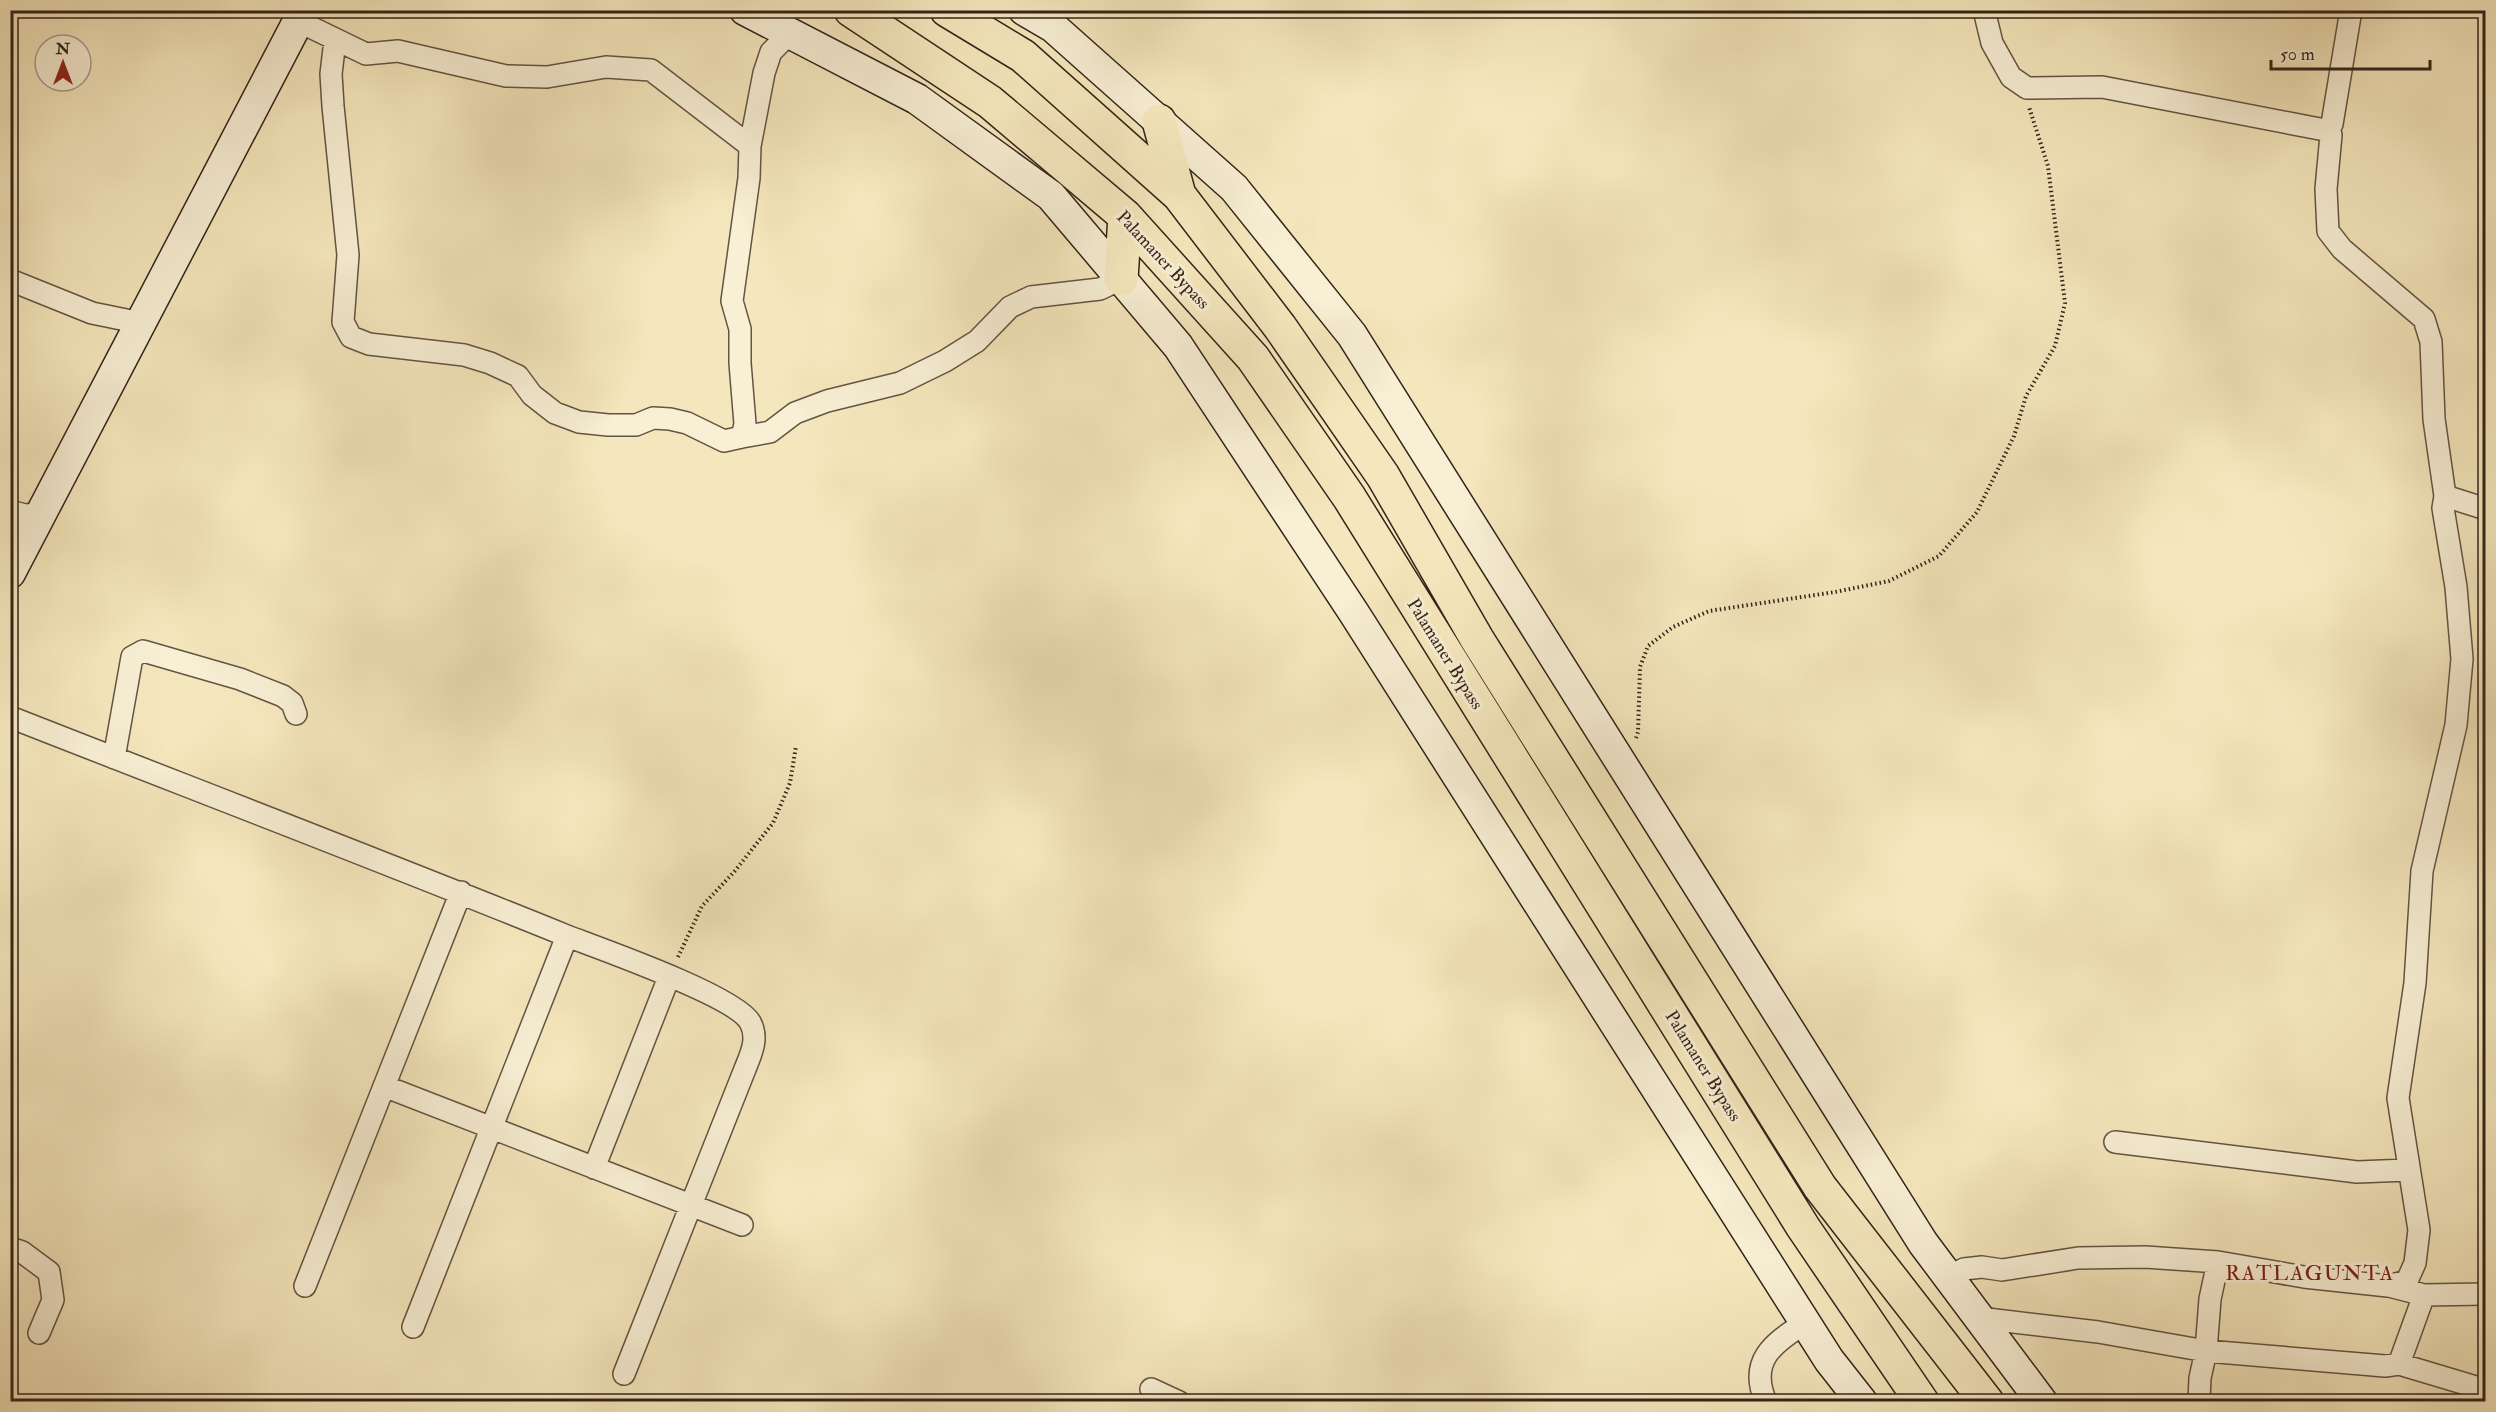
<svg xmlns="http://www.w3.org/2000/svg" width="2496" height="1412" font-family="'IM FELL Double Pica',serif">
	<rect width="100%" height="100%" fill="#f5e7bd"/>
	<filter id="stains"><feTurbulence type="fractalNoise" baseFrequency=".00333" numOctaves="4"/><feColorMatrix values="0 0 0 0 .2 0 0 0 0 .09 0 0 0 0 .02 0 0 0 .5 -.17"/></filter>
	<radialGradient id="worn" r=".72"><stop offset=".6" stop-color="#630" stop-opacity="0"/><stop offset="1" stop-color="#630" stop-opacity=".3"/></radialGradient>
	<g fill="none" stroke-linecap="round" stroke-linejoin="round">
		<!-- street casing -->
		<g stroke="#645442" stroke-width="24">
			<path id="street" d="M1984,10l8,33 19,34 16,11 75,-1 223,43 4,-1
				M298,21l68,33 32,-3 108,25 41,1 59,-10 45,3 99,76 -1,32 -17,123 8,28v34l5,61 -3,13 -18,4 -37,-18 -17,-4 -17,-1 -17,7h-28l-29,-3 -24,-9 -23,-18 -14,-19 -28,-13 -26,-8 -95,-11 -18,-7 -8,-15 5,-67 -15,-149 -2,-32 4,-34
				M750,146l14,-73 7,-21 19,-19
				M10,280l82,33 49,10
				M742,437l28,-5 25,-19 32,-12 73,-18 45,-22 32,-20 33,-34 21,-10 69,-8 21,-10
				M2445,496l41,13
				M10,511l15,4 16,-1
				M10,717c186,73 372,144 557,219 34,13 168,60 183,86 9,16 1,32 -5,47l-121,305
				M114,758l18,-101 11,-6 97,28 43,17 9,7 4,11
				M384,1086l358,139
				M2115,1142l242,30 51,-2
				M594,1168l75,-191
				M10,1248l12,4 27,20 4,28 -14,33
				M2218,1262l-8,37 -4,52 179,15 14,-2 87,26
				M1948,1277l16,-8 18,-2 20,3 76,-12 67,-1 73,5 86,15 84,9 19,-5 8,-18 4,-33 -21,-132 17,-115 7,-112 34,-146 6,-66 -6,-72 -13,-79 2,-12 -11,-77 -3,-77 -7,-23 -82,-70 -14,-18 -2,-42 5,-54 -2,-6 3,-5 19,-114
				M305,1286l156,-394
				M2389,1286l35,9 -25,69
				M2424,1295l62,-1
				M1979,1318l119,14 108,19 -6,27 -1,24
				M413,1327l154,-391
				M1151,1389l28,13
				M1766,1402c-18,-41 7,-59 39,-79"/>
		</g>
		<!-- secondary casing -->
		<g stroke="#332319" stroke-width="33">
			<path id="secondary" d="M745,10l172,89 134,97 127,150 176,267 475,747 33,42
				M1024,10l29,17 181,161 118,147 571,908 119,159
				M10,573l294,-563"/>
		</g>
		<!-- highway casing -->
		<g stroke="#332319" stroke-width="36">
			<path id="highway" d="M851,10l139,92 135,114 128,142 96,139 454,730 119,175
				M947,10l76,46 156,139 101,132 103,149 94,163 343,548 167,215
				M1159,121l20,74
				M1121,279l4,-63"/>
		</g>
		<!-- path -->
		<path stroke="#332319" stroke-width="4" stroke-dasharray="1.5 3" stroke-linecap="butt" d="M1636,738l2,-6 2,-65 8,-21 25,-19 36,-16 126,-19 54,-11 50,-25 38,-44 37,-76 12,-40 29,-50 10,-43 -17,-137 -19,-59
			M678,957l24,-51 32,-34 39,-49 17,-40 6,-37"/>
		<!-- street -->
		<use href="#street" stroke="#f8efd4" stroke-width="21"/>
		<!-- secondary -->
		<use href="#secondary" stroke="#f8efd4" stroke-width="30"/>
		<!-- highway -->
		<use href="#highway" stroke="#f5e7bd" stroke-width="33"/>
	</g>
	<g text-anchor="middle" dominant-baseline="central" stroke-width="6" stroke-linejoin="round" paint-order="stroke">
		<!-- street labels -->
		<g font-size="18" fill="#332319" stroke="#f8efd4">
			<text transform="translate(1163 260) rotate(47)">Palamaner Bypass</text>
			<text transform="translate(1445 654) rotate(58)">Palamaner Bypass</text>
			<text transform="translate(1703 1066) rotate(58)">Palamaner Bypass</text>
		</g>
		<!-- quarter labels -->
		<g font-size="21" letter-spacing="1.5" fill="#7a1f14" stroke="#f8efd4">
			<text x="2310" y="1273">RATLAGUNTA</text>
		</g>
	</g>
	<!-- margin -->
	<rect width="2496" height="1412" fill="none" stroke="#f5e7bd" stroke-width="36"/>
	<rect x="12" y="12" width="2472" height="1388" fill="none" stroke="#332319" stroke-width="3"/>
	<rect x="18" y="18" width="2460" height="1376" fill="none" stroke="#332319" stroke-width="1.5"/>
	<!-- north arrow -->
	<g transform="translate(63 63)"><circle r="28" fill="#f8efd4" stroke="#a99d89" stroke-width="1.5"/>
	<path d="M0-4.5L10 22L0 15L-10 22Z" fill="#8f2418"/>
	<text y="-9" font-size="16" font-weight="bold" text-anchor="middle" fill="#332319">N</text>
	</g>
	<!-- scale -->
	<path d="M2271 60v9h159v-9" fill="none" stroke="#332319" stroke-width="3"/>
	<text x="2280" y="60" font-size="18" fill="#332319" stroke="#f8efd4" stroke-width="4.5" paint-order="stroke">50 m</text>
	<rect width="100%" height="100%" filter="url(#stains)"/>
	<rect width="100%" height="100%" fill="url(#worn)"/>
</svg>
